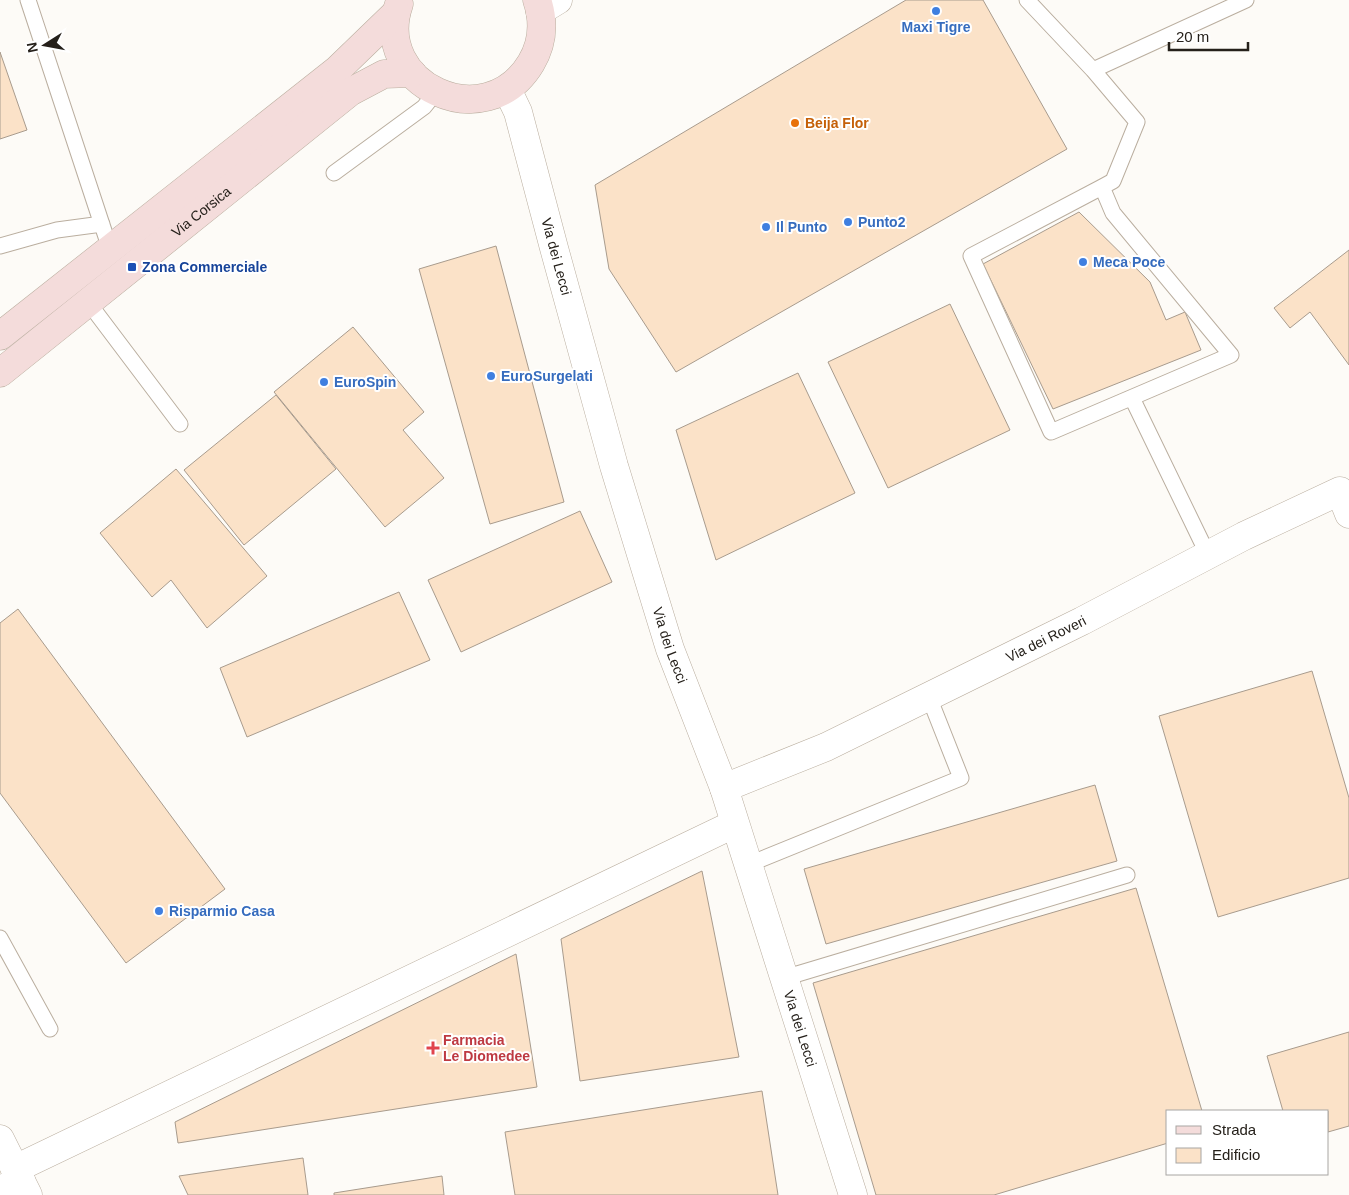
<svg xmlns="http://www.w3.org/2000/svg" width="1349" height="1195" font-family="Helvetica,sans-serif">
	<rect width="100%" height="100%" fill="#fdfbf7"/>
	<!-- building -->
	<path fill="#fbe2c8" stroke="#a89b8d" d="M906,0h77l84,149 -391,223 -67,-103 -14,-84z
		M0,52l27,78 -27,9z
		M1079,212l71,70 16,38 19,-8 16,38 -148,59 -70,-145z
		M496,246l68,256 -74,22 -71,-255z
		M1349,250v115l-39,-53 -20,16 -16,-20z
		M950,304l60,126 -122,58 -60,-126z
		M353,327l71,85 -21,18 41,48 -59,49 -111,-135z
		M798,373l57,120 -139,67 -40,-130z
		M276,395l60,74 -92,76 -60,-75z
		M176,469l91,107 -60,52 -36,-48 -19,17 -52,-64z
		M580,511l32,71 -151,70 -33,-72z
		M399,592l31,68 -183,77 -27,-69z
		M18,609l207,280 -99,74 -126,-170v-170z
		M1312,671l37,127v80l-131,39 -59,-201z
		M1095,785l22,76 -291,83 -22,-75z
		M702,871l37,186 -159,24 -19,-142z
		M1136,888l66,223h-34v32l-174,52h-118l-63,-212z
		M516,954l21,133 -359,56 -3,-21z
		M1349,1032v94l-21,6v-21h-45l-16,-55z
		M762,1091l16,104h-263l-10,-63z
		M303,1158l5,37h-120l-9,-19z
		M442,1176l2,19h-110v-2z"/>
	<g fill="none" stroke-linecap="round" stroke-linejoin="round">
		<!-- service casing -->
		<g stroke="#baae9f" stroke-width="17">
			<path id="service" d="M28,0l82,249
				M1027,0l66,70 44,52 -24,59 -11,6 -131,69 80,176 180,-77 -118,-142 -11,-26
				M1093,70l153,-70
				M334,173l90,-66 12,-15
				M0,246l57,-16 45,-6
				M88,302l92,122
				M1132,398l76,157
				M747,865l214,-87 -32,-81
				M0,938l50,91
				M784,978l343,-103"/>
		</g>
		<!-- minor casing -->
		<g stroke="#baae9f" stroke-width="29">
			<g id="minor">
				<path d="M540,11l18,-11"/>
				<path id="s1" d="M507,89l11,23 36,136 60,218 56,183 54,139 129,407"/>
				<path id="s2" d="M724,788l102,-41 256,-126 162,-85 96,-45 9,23"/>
				<path d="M15,1169l719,-345"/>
				<path d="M0,1190l21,-10"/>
			</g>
		</g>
		<!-- tertiary casing -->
		<g stroke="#baae9f" stroke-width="29">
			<path id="tertiary" d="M0,1139l28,56"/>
		</g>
		<!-- secondary casing -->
		<g stroke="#baae9f" stroke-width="29">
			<g id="secondary">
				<path d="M399,4c-28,81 87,134 132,59 12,-20 13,-42 6,-63"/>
				<path d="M0,336l337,-266 59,-57"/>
				<path id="s3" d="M0,373l350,-281 34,-18 28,-1"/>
			</g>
		</g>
		<!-- service -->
		<use href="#service" stroke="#fff" stroke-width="15"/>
		<!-- minor -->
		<use href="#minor" stroke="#fff" stroke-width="28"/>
		<!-- tertiary -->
		<use href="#tertiary" stroke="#fff" stroke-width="28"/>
		<!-- secondary -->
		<use href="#secondary" stroke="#f4dcdb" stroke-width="28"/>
	</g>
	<!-- markers -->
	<g fill="#3f7fe0" stroke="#fff" stroke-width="2">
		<circle cx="936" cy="11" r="5"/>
		<circle cx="848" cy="222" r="5"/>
		<circle cx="766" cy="227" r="5"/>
		<circle cx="1083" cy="262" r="5"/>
		<circle cx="491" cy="376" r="5"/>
		<circle cx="324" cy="382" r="5"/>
		<circle cx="159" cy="911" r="5"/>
	</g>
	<circle fill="#e8710a" stroke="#fff" stroke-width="2" cx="795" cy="123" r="5"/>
	<rect fill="#1a4fb4" stroke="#fff" stroke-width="2" x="127" y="262" width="10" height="10" rx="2.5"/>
	<path fill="#e0444e" stroke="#fff" stroke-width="2" d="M430.5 1040.5h5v5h5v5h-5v5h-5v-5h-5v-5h5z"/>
	<g text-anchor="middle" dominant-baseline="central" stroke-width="4" stroke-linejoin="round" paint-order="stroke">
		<!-- shop labels -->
		<g font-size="14" font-weight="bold" fill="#366cbe" stroke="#fff" text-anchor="start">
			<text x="936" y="27" text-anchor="middle">Maxi Tigre</text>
			<text x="858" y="222">Punto2</text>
			<text x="776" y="227">Il Punto</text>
			<text x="1093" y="262">Meca Poce</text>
			<text x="501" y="376">EuroSurgelati</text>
			<text x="334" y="382">EuroSpin</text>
			<text x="169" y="911">Risparmio Casa</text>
		</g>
		<!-- food labels -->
		<g font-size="14" font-weight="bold" fill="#c56008" stroke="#fff" text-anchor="start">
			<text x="805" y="123">Beija Flor</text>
		</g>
		<!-- street labels -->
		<g font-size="14" fill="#25201a" stroke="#fff">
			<text stroke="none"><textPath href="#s3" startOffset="258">Via Corsica</textPath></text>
			<text stroke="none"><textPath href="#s1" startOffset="175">Via dei Lecci</textPath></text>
			<text stroke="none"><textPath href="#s2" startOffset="355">Via dei Roveri</textPath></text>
			<text stroke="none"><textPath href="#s1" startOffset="580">Via dei Lecci</textPath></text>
			<text stroke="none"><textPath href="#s1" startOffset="985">Via dei Lecci</textPath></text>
		</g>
		<!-- transit labels -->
		<g font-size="14" font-weight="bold" fill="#164399" stroke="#fff" text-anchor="start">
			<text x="142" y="267">Zona Commerciale</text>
		</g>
		<!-- health labels -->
		<g font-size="14" font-weight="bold" fill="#be3a42" stroke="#fff" text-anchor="start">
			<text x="443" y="1040">Farmacia<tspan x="443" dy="16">Le Diomedee</tspan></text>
		</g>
	</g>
	<!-- legend -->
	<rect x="1166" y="1110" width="162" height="65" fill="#ffffff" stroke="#a8a6a3"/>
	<rect x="1176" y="1126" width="25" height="8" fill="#f4dcdb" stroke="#a8a6a3"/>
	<text x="1212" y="1135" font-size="15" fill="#25201a">Strada</text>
	<rect x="1176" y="1148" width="25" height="15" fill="#fbe2c8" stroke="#a8a6a3"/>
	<text x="1212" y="1160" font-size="15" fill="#25201a">Edificio</text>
	<!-- north arrow -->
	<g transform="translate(45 45) rotate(259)" stroke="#ffffff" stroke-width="4" paint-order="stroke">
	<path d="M0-4L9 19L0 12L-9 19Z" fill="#25201a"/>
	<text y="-8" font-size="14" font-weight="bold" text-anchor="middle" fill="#25201a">N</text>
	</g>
	<!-- scale -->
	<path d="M1169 42v8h79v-8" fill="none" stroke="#25201a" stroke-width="2.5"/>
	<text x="1176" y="42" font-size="15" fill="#25201a" stroke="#ffffff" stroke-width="4" paint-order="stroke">20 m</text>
</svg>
